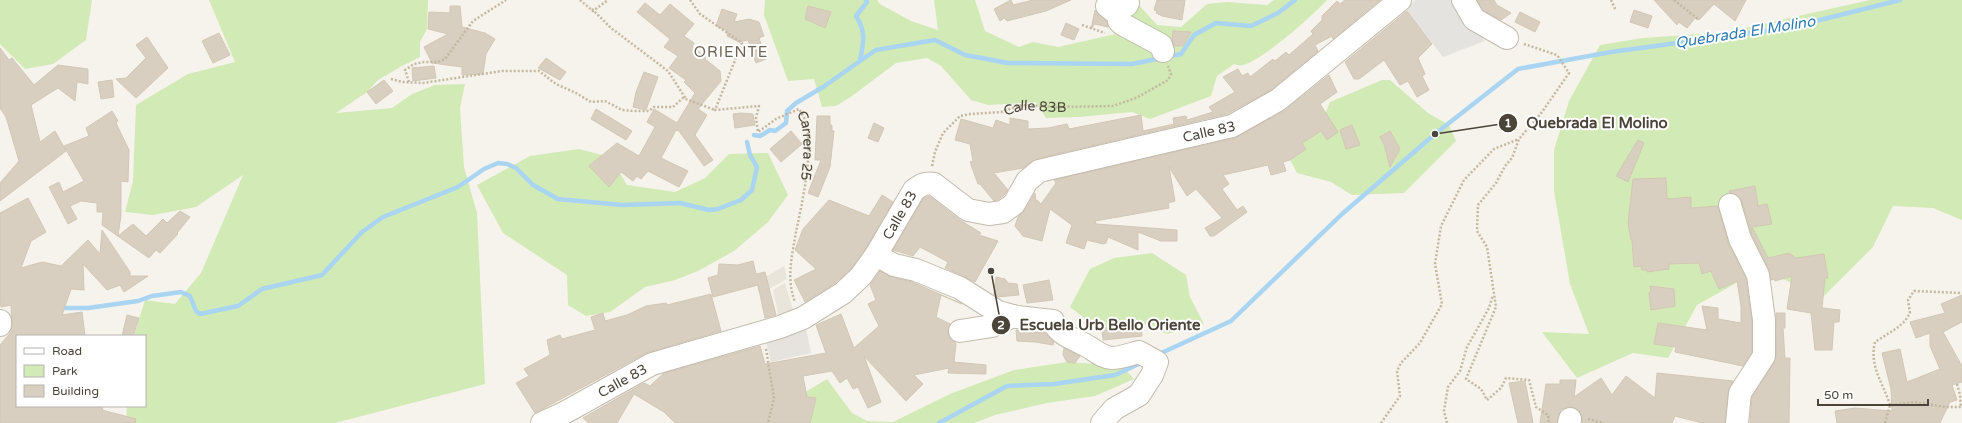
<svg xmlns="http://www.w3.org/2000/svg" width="1962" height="423" font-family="'Varela Round',sans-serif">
	<rect width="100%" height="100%" fill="#f6f3ec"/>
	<!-- residential -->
	<path fill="#eae5da" d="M784,266l3,13 -18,10 -11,3 -1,-10z
		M785,283l9,30 -15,5 -6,-28z"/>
	<!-- industrial -->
	<path fill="#e6e2dd" d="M806,328l5,25 -40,9 -6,-25z"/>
	<!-- green -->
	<path fill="#d2eab5" d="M0,0h92l-6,40 -33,24 -28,5 -25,-25z
		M209,0h219l-1,29 -7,13v15l-18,9 -24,14 -11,12 -31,21 56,-5 20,-14 23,-9 30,-1 -5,24 4,59 13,46 8,171 -150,39h-209l1,-17h18v-70h-11l11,-36 30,4 26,-31 42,-98 -47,32 -43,8 -28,-3 8,-31 3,-76 52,-31 47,-12z
		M765,0h112l3,4 31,17 27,9 -4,-30h41l10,31 34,16 14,-5 25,5 58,-13 10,-21 13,-8 18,20 24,2 26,-23 20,-2 40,3 7,-5h53c-14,15 -65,61 -84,65 -2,1 -6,0 -9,-1l-17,12 -6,20 -61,23 -18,-7 -53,5 -33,1 -10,-16 -48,3 -17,-5 -30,-34 -14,-8 -31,5 -44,33 -16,10 -14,1 -8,-28 -26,2 -24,-66z
		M1870,0h92v220l-29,-12 -40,-2 -20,41 -52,52 -58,-31 -66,37 -29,53 -35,-5 -56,25 -35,-46 47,2 -19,-50 -16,-93v-41l15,-49 31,-56 43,-7 84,-6z
		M1382,80h8l38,33 21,12 7,16 -52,52 -52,2 -21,-13 -34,-9 -16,-31 45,-30 4,-10z
		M579,149l31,8 17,28 48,7 30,-14 24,-24 39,-1 20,42 -20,27 -34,29 -36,20 -23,9 -30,7 -35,25 -24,4 -18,-11 -1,-30 -64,-42 -26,-48 53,-29z
		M1152,253l34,22 4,22 14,27 -37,10 -29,-12 -36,10 -32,-25 20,-38 24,-11z
		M1067,362l55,4 12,13 -39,17 -48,7 -52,12 -21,8h-187l-3,-18 43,-26 25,34 15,8 26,1 57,-28 64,-24z"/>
	<!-- parking -->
	<path fill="#e5e3e0" d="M1415,0h40l30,41 -42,16 -36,-47z"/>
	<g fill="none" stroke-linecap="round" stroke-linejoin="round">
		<!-- stream -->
		<path stroke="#a9d4f2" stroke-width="4.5" d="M860,61l16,-11 59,-10 30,15 43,8 124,1 49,-10 13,-19 22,-12 35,3 27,-13 17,-13
			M754,135l6,1 10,-6 5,1 11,-8 1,-12 9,-8 27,-16 37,-26c3,-18 7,-28 -4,-45l11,-14 -1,-2
			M60,308h28l50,-7 14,-5 29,-4 9,4 6,15 4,3 38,-8 24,-17 60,-14 40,-43 21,-15 75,-30 26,-18 14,-6 9,1 9,4 17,17 25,14 64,6 58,-2 29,7 9,-1 23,-9 11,-10 5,-23 -7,-12 -3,-13
			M1157,355l74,-34 111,-107 93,-80 83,-65 93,-17 177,-24 112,-28
			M939,423l68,-37 47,-2 61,-9 28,-13"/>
	</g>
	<!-- building -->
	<path fill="#d8cfc1" stroke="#d3c7b4" d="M1011,0l2,5 20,-5h38l-25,11 -39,10 -3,-3 -4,3 -6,-12z
		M1157,0h28l-3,20 -20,-4 -6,-3 1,-2 -3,-1z
		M1345,0h35l-47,39 -1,-3 -17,9 3,6 -47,39 -44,24 -191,45 -13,9 -29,5 14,17 -4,5 -6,5 -4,1 -14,-17h-2l-8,-22 3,-1 -3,-17 -15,-4 6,-21 32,9 3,-8 14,5v-7l18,3v8l20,-1 19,-4 2,5 72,-14 2,16 31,-7 -1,-6 13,-2 1,4 26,-8 -4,-5 26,-15 -12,-15 15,-8 4,7 6,-3 2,4 23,-18 2,2 11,-9 3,3 24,-21 -2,-3 11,-11v-4l15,-15 3,3z
		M1477,0h17l3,5 14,8 -10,7 -18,-10z
		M1654,0h92l-11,21 -21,-17 -15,16 -4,-2 -8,10 -8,-6 -2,3z
		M645,3l15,12 10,-11 24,20 -10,12 10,7 -2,4 14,10 -1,2 15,12 1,10 -23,28 9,6 -12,20 18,25 -9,6 -25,-35 -3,-1 -15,28 27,13 -9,16 -31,-16 -7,8 -4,-3 -4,5 -12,-9 -12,15 -20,-21 28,-23 22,13 16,-29 -8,-5 7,-13 23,14 18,-30 -11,-11 2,-2 -17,-12 9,-12 -14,-9 6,-8 -33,-27z
		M450,6h10l2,21 23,6 10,6 -9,15 -3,20 -21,1v-8l-30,-4 -8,-16 24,-13 -20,-5 1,-17 21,1z
		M808,6l23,6 -6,16 -20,-9z
		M722,9l15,5 -3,8 15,-3 10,3 5,14 -5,2 7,21 -10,4 -8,-23 -9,2 -12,-6 1,-5 -12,-5z
		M1095,10l12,12 1,5 -13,-3 -4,5z
		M1634,10l18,6 -4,12 -18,-6z
		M1407,11l25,33 -14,14 7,16 -3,2 7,14 -12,7 -9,-16 -8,4 -16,-25 -25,19h-5l-9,-17z
		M1520,12l20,10 -5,10 -20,-10z
		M1066,23l13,6 -5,11 -13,-5z
		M1173,31l18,1 -8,14h-9l-2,-6z
		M219,33l11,22 -17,8 -11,-22z
		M147,37l21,31 -32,30 -20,-19 10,-1 20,-20 -10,-13z
		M0,48l9,12 3,-2 22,27 24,-20 30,4v15l-11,-2 -2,19 -17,-13 -27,17 9,37 15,-11 11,20 -66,50v-18l19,-22 -13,-44 -6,-9z
		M546,58l20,14 -6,8 -22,-12z
		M434,66l2,12 -23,3 -1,-13z
		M644,72l14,5 -12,33 -13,-3 3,-15z
		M1329,75l8,17 -17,12 18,28 -11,8 -6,-9 -19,12 4,6 -16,11 -7,2 3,9 -15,4 -3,-10 -45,10 6,9 -7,5 15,21 6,-4 4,6 -33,24h-4l-5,-8 17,-10 -26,-29 -9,7 -18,-29 6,34 -7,2 1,5 -74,13 1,3 81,6v11h-16l-23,-9v18l-30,-13 -2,6 -3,1 -16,-4 -3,9 -18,-6 6,-18 -22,-16 -8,32 -19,-5 -8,-10 3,-9 7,-7 10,-17 1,9 1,-2 4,4 15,-21 -2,-3 181,-42 49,-27z
		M112,80l2,17 -13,2 -3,-17z
		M384,80l9,11 -17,13 -9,-12z
		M596,109l36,22 -6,9 -35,-21z
		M112,111l6,10 -2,2 13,27 -1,32 -7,-1v34l-3,21 15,-12 13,12 17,-17 4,4 13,-12 10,6 -13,16 1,1 -18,19 -4,-3 -7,8 -47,-33 1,-13h-6v-9l-16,-2 -11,5 7,13 -9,5 -19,-37 10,-5 4,10 21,-11 -20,-35 25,-10 -3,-8z
		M740,113l13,1 2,11 -20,3 -2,-14z
		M817,116h13v9h2v6h2l-4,36 -12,30 -10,-4 13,-33h-6z
		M874,123l10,5 -6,14 -10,-4z
		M1352,125l8,20 -14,4 -6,-19z
		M791,131l11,13 -21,18 -11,-13z
		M1390,131l10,18 -10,18 -6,-23 -4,-7z
		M1638,140l6,3 -16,39 -12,-6z
		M1666,178l1,21 24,-2v11l27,-2 10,37 18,36 6,42v31l-9,14 -68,-14 1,-5 -22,-3 4,-21 49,7 -5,-24 16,2v11l23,4v-17l-4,-25 -18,8 -8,-18 -9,3 -3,-11 -30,1v5l-22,3v-2h-5l-1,-4 -7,1 -2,-27h-1l-3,-17 5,-44z
		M1755,186l3,20 9,-2 5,20 -20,3 16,31 21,-5 7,5 28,-4 4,24h-3l-3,30 18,2 -1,12h-5l-2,28h-17l-4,-37 -24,-4 5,-33 -17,5 -1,-2 -3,1 -2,-11 -17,-35 -10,-33 -4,-5 -8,-3 -1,-2z
		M882,195l11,7 -27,46 -14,20 -17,15 -30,19 -11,-22 22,-11 -21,-19 8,-21 26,-29 40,16z
		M929,196l31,24 21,13 -2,2 19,6 -23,41 -30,-14 3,-6 -28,-15 -7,9 -20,-6 30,-51z
		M28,198l18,34 -15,9 -10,27 21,-6 19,4 27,-26 12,14 2,-24 28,42v4h18l-24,16 -4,-7 -13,5 -24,-26 1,26 -13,-1 -9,26 20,-3 3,24h-68v70h86l-1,4 34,9 -1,4h-135v-78l11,-13 1,-7 -1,-20 -10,2 -1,-7v-87z
		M753,261l3,13 9,-2 11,43 -11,3 -7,-33 -45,12 -5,-19 10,-3 1,-11 19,1z
		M880,271l11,6 21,5 50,22 -21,-9 -5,22 14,7 -2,9 8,11 -2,18 32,3v9l-38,-1 1,-5 -35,7 9,9 -17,17 -42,-45 17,46 -13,6 -10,-21 -5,2 -6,-11 -7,5 -8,-12 -29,5 4,21 9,1 -6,25h-135l-11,-11 -30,-18 -17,29h-28l-6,-5 61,-35 6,3 14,-13 96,-27 5,18 61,-11 -10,-28 25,-11 13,34 25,-22 -11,-22 8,-4 -6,-15z
		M996,277l9,2 3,4 9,1 2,11 -22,2 -3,-3z
		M1049,280l4,20 -26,3 -4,-18z
		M1650,286l24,3 1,17 -24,4 -2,-17 2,-1z
		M711,294l10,37 -75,22 -111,60 -19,-30 13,-7 -5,-7 26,-14 -3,-15 13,-5 2,4 33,-9 -4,-13 12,-4 2,8 22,-6 19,-9 20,-3 1,2z
		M1962,295v27l-19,10 19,34v16l-10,3 5,15 -7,2 -10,21h-103l-2,-12 20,-3 37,3 -1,-22 -9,-36 18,-4 7,33 33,-13 -10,-23v-13l-14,5 -6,-16 35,-9 -4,-9z
		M1776,313h9v15h-2l2,30h5l-1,65h-39l2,-26 22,-34 2,-7z
		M127,315l12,3 -6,18h-11z
		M1141,324l1,12 -39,4 -1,-12z
		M1016,330l29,3 9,9 -1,3 -18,-3 -18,-1z
		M1064,348l16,8 -5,7 -8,-1 -4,-7z
		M1657,373l76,8 -5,11 -3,31h-23l-27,-7 -3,7h-90v-8l-4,-5 -5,-3h-6l-6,3 -4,13h-17l6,-39h14v-4h16l-2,17 27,-19 11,17 14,-19 29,22z
		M1525,381l8,42h-15l-9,-40z"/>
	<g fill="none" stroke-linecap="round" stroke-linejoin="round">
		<!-- minor casing -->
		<g stroke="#c2bbae" stroke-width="24">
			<g id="minor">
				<path d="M1126,0l2,3 -1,2 -20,1 13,10 -1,5 3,3 39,21 2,6"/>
				<path d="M1463,0l11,19 33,19"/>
				<path d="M1730,205l10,34 18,36 6,45v36l-24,37 -3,30"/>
				<path d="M876,255l18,10 22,5 44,18 38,24 19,5 36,4c5,14 22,18 34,25 9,5 14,11 25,12 8,0 19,-4 27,-6l18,10 -5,13 -13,20 -25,14 -12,14"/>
				<path d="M0,321v4"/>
				<path d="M960,331l32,-5 21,-10"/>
				<path id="s3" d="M542,423l22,-10 88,-49 128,-37 23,-9 40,-25 18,-17 15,-21 38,-65c7,-5 12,-8 20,-6l34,26 21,4 14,-2 11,-8 13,-23 12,-10 193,-45 46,-26 122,-100"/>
				<path d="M1569,423l1,-4"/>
			</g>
		</g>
		<!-- path -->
		<g stroke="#c4b79f" stroke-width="2.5" stroke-dasharray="2 2" stroke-linecap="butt">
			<path d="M580,0l13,11 15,-11"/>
			<path id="s1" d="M690,0l10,14 42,29 -27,67 44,-4 -3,12 2,14 18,-13 23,-10c3,5 7,11 8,17 5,34 -4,72 -11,106 -4,24 -10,47 -1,70"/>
			<path d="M1611,0l5,11"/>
			<path d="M1674,0l25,20"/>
			<path d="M592,9l19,19 57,43 18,28"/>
			<path d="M1082,25l23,8"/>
			<path d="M1524,44l33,11 12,18 -27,39 -23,27 -7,19 -7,8 -9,17 -18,22 -1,26 10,16 9,60 -30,72 15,10 6,11 14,-12 5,-10 23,2 7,27 12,8 1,8"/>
			<path d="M391,79l12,3 20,1 79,-12h37l17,13 20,9 15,9 14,-1 17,9 12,1h15l5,-4h19l10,-9 32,12"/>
			<path d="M409,82l-4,-12 9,-6 10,-2h14l7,-3 28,-38 33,-21"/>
			<path id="s2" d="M932,166l3,-14 8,-19 17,-17 10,-2 31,-2 21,-7 35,2 56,-1 23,-8 32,-18 3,-6 -3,-8"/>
			<path d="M766,349l8,49 -6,25"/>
			<path d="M1957,384l3,11 1,12"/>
			<path d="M1890,405c-7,-23 -21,-38 -15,-63l22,-14 8,-7 5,-8 -2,-13 6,-9 48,2"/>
			<path d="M1588,419l16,4"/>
			<path d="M1381,423l19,-27 -3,-25 4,-8 19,-20 22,-39 -7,-40 6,-38 23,-46 30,-31 25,-10"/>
			<path d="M1447,423l-3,-12 4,-24 12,-16 7,-24 22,-39 4,-13"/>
			<path d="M1885,423l5,-18 25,-3 30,5h17"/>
		</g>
		<!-- minor -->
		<use href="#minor" stroke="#fff" stroke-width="22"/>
	</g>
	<g text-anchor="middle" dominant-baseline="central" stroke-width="4" stroke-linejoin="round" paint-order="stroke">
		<!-- street labels -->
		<g font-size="14" fill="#4b4439" stroke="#fff">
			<text stroke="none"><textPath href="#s2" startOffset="135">Calle 83B</textPath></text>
			<text stroke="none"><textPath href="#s3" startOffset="786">Calle 83</textPath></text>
			<text stroke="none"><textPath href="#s1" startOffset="297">Carrera 25</textPath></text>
			<text stroke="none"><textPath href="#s3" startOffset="427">Calle 83</textPath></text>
			<text stroke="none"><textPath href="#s3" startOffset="91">Calle 83</textPath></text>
		</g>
		<!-- water labels -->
		<g font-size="15" font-style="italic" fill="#2e7ab2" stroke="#fff">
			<text transform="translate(1745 32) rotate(-9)">Quebrada El Molino</text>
		</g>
		<!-- neighbourhood labels -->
		<g font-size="15" letter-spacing="1" fill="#6e6250" stroke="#fff">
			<text x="731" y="52">ORIENTE</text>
		</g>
	</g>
	<!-- callouts -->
	<path fill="none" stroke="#4b4439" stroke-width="1.5" d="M1435 134L1508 123M991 271L1001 325"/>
	<g fill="#4b4439" stroke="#fff" stroke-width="1.5">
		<circle cx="1435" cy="134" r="4"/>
		<circle cx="991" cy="271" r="4"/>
		<circle cx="1508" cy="123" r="10"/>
		<circle cx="1001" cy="325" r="10"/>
	</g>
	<g font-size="12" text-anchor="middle" font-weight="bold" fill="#fff">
		<text x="1508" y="127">1</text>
		<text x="1001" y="329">2</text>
	</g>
	<g font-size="15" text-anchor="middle" font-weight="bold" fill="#4b4439" stroke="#fff" stroke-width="4" stroke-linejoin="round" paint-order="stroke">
		<text x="1597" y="128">Quebrada El Molino</text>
		<text x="1110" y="330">Escuela Urb Bello Oriente</text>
	</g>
	<!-- legend -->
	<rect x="16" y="335" width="130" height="72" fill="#ffffff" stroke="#b7b4b0"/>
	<rect x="24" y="348" width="20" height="6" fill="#ffffff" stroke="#b7b4b0"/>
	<text x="52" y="355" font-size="12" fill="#4b4439">Road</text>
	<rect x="24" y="365" width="20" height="12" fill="#d2eab5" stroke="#b7b4b0"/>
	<text x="52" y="375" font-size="12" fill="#4b4439">Park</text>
	<rect x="24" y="385" width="20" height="12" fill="#d8cfc1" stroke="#b7b4b0"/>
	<text x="52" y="395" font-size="12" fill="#4b4439">Building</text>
	<!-- scale -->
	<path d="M1818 399v6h110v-6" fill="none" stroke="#4b4439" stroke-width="2"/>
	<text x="1824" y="399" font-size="12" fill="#4b4439" stroke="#ffffff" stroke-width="3" paint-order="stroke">50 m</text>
</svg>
